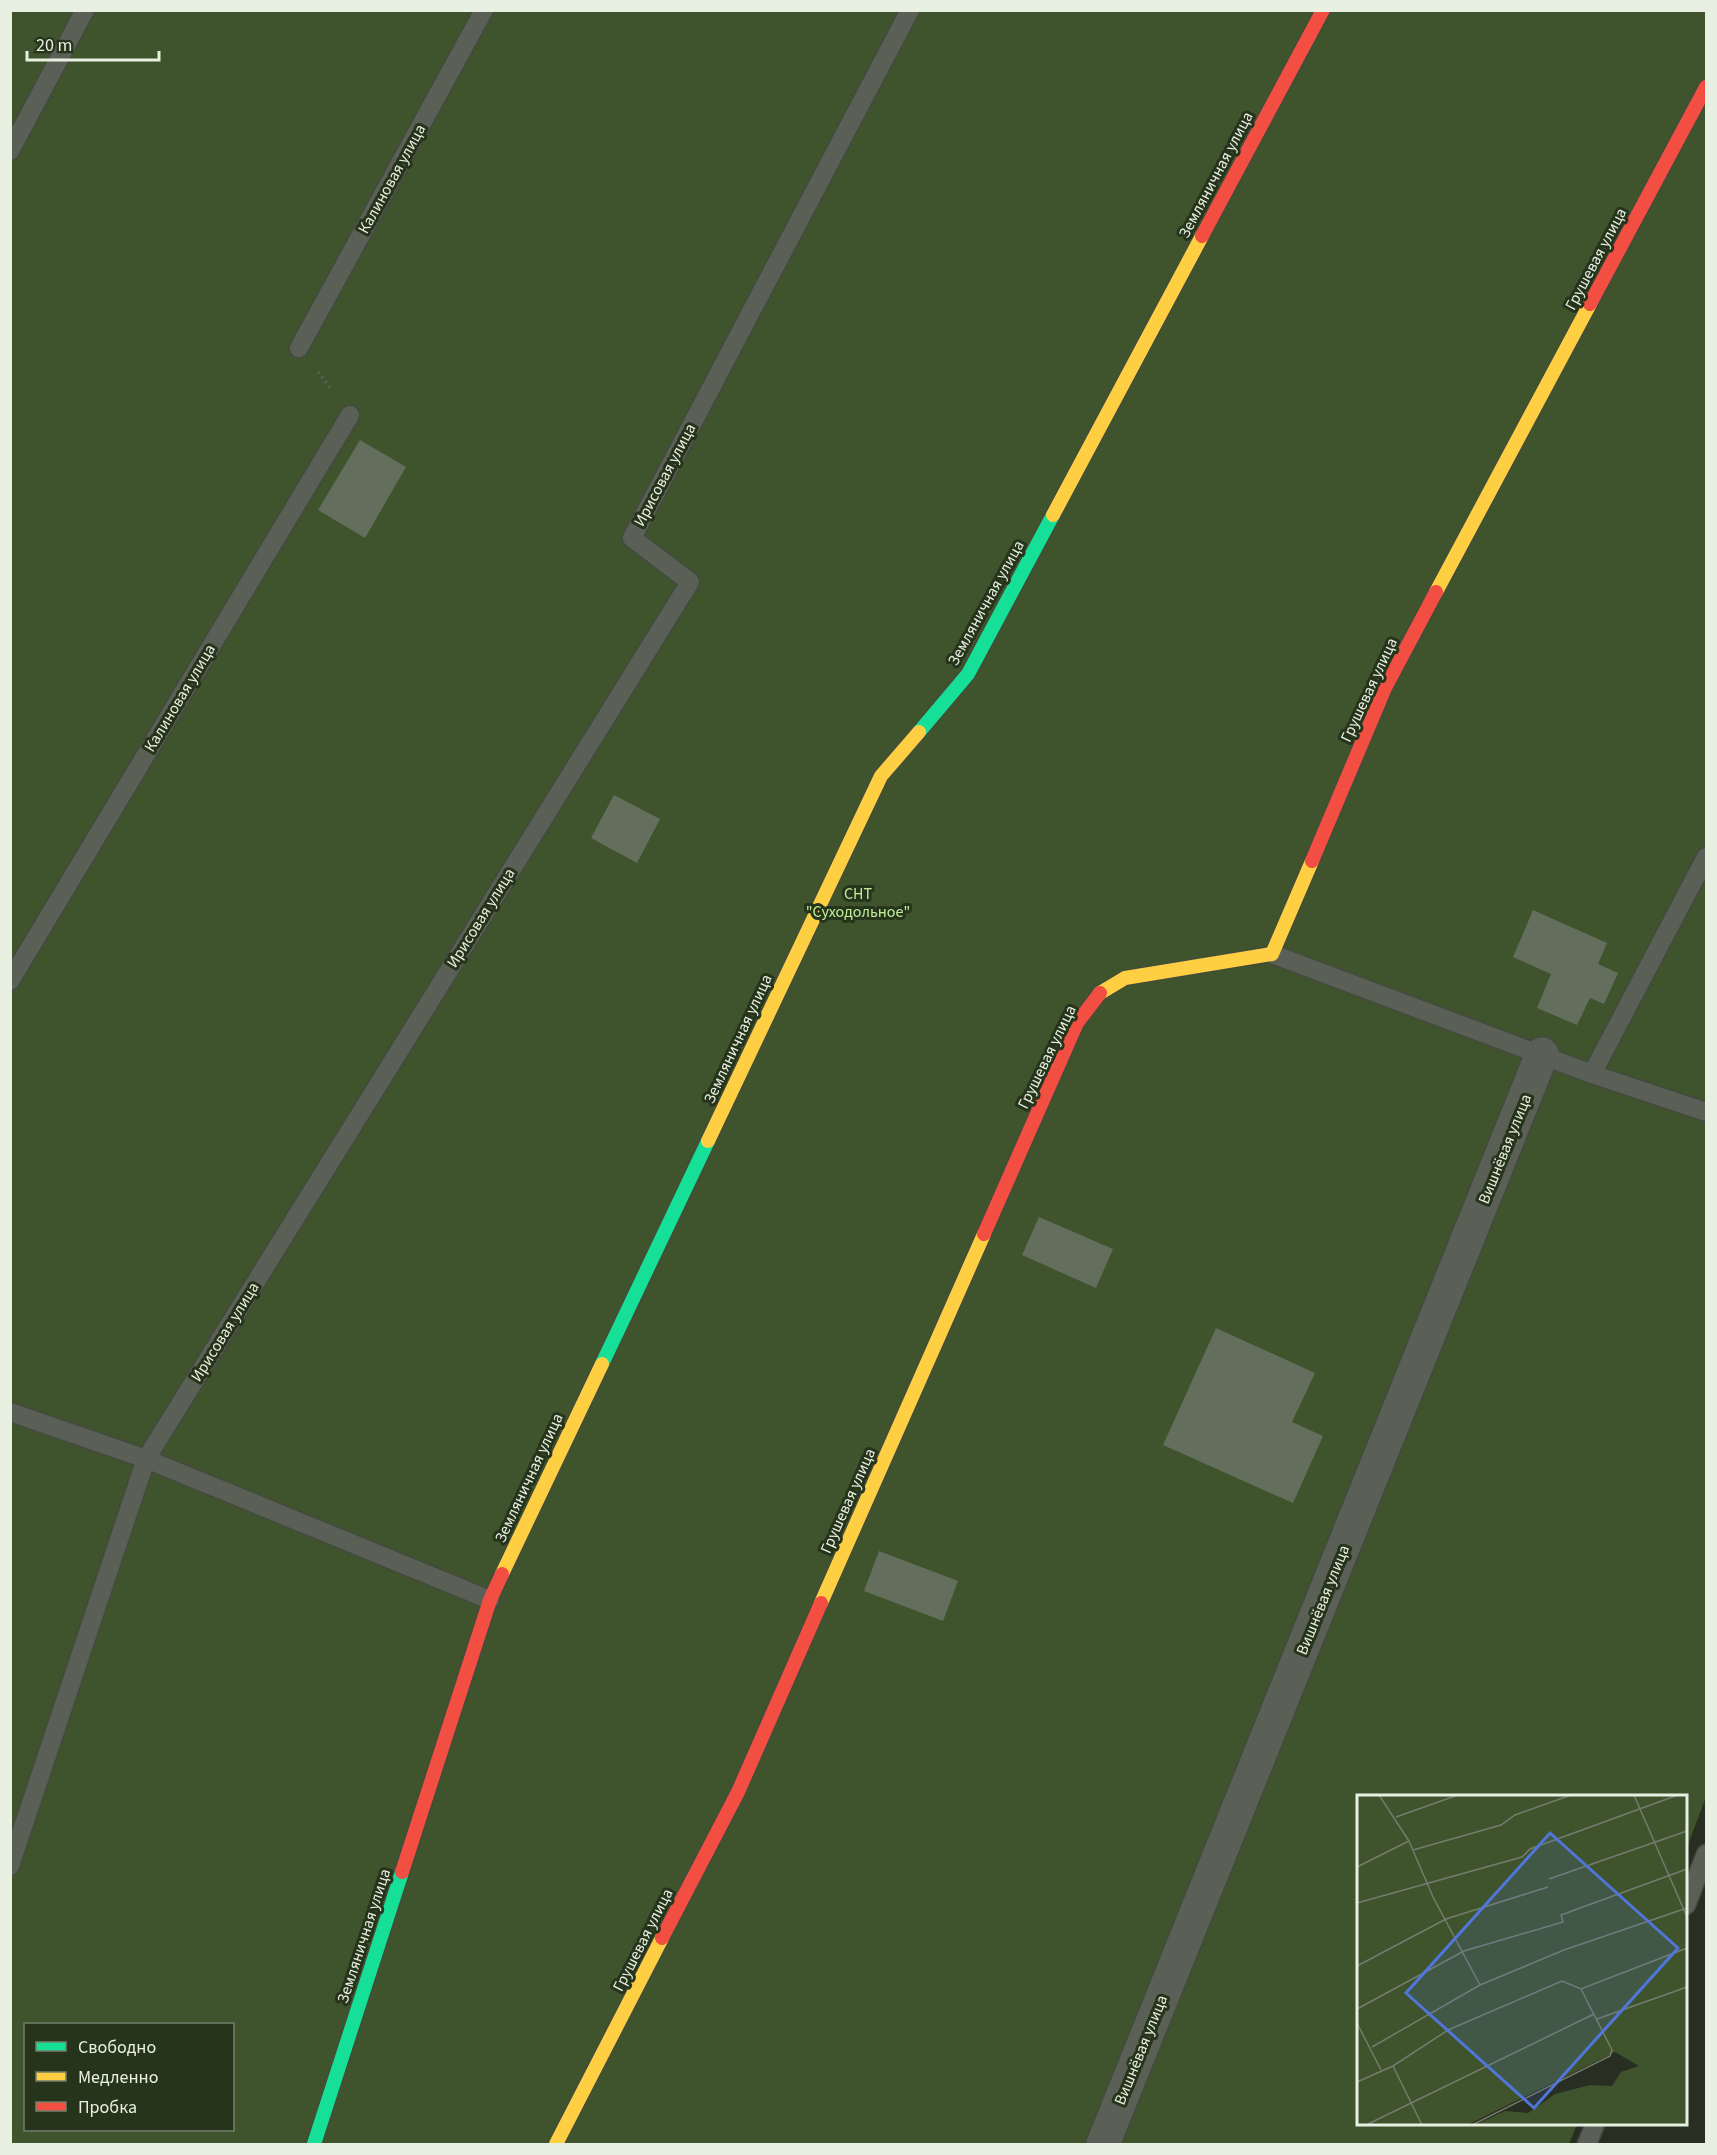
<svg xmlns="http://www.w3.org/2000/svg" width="1717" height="2155" font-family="'Source Sans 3',sans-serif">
	<rect width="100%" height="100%" fill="#282e22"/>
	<!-- green -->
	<path fill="#3f532d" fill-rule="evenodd" d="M11,11h1695v1786l-20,53v-54h-328v328h219l-8,20h-1558zM26,2024h206v106h-206z"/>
	<!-- building -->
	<path fill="#646e5d" d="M360,440l46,27 -41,71 -47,-28z
		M614,795l46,24 -23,44 -46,-25z
		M1533,910l74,33 -9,21 20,9 -14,31 -14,-6 -13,27 -40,-17 14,-34 -38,-17z
		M1039,1217l74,32 -17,39 -74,-33z
		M1216,1328l99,45 -23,49 31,14 -30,67 -130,-58z
		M879,1551l79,30 -15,40 -79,-30z"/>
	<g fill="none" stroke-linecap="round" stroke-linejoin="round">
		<!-- lane casing -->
		<g stroke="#444a3f" stroke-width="21">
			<path id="lane" d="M10,151l75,-141
				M299,348l185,-338
				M1272,954l320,120 114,38
				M10,981l340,-566
				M1592,1074l114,-217
				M10,1412l136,47 344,141
				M10,1866l136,-407 544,-877 -58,-44 278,-528
				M1686,1905l20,-51
				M1587,2144l8,-20"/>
		</g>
		<!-- street casing -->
		<g stroke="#444a3f" stroke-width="36">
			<path id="street" d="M1103,2144l439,-1090"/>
		</g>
		<!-- fast casing -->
		<g stroke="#444a3f" stroke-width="16">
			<path id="fast" d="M919,732l49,-58 85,-159
				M602,1364l106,-223
				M314,2144l88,-272"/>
		</g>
		<!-- slow casing -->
		<g stroke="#444a3f" stroke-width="16">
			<path id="slow" d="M1053,515l149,-279
				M1436,592l154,-288
				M1100,993l25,-15 147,-24 40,-93
				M708,1141l173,-365 38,-44
				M502,1574l100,-210
				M821,1603l163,-369
				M556,2144l106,-206"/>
		</g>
		<!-- jam casing -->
		<g stroke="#444a3f" stroke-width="16">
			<path id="jam" d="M1202,236l121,-226
				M1590,304l116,-217
				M1312,861l73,-173 51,-96
				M984,1234l93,-211 23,-30
				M402,1872l88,-272 12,-26
				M662,1938l76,-146 83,-189"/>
		</g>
		<!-- path -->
		<path stroke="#5e6359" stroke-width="4" stroke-dasharray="1.5 4.5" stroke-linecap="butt" d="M318,372l14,18"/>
		<!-- lane -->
		<use href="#lane" stroke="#5b6057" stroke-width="18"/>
		<!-- street -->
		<use href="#street" stroke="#5b6057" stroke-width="33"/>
		<!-- fast -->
		<use href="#fast" stroke="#16e098" stroke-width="14"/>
		<!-- slow -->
		<use href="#slow" stroke="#ffcf43" stroke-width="14"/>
		<!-- jam -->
		<use href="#jam" stroke="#f24e42" stroke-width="14"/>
	</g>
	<g text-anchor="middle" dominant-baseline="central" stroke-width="6" stroke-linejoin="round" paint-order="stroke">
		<!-- street labels -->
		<g font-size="16" fill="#e8f0e1" stroke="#27341c">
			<text transform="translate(1216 175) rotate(-62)">Земляничная улица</text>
			<text transform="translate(392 179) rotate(-61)">Калиновая улица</text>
			<text transform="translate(1596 259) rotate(-62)">Грушевая улица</text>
			<text transform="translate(665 475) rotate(-62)">Ирисовая улица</text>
			<text transform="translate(986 603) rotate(-61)">Земляничная улица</text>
			<text transform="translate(1369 690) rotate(-65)">Грушевая улица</text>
			<text transform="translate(180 698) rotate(-59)">Калиновая улица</text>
			<text transform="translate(481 918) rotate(-58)">Ирисовая улица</text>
			<text transform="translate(738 1039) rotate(-65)">Земляничная улица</text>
			<text transform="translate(1047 1057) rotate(-64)">Грушевая улица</text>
			<text transform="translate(1505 1149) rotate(-68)">Вишнёвая улица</text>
			<text transform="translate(225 1332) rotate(-58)">Ирисовая улица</text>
			<text transform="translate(529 1478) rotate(-65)">Земляничная улица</text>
			<text transform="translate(848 1501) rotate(-66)">Грушевая улица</text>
			<text transform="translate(1323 1600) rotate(-68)">Вишнёвая улица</text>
			<text transform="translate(364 1936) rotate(-72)">Земляничная улица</text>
			<text transform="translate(643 1940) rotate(-63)">Грушевая улица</text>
			<text transform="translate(1141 2050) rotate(-68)">Вишнёвая улица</text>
		</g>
		<!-- park labels -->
		<g font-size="16" fill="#c1ee9b" stroke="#27341c">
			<text x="858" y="894">СНТ<tspan x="858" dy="18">"Суходольное"</tspan></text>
		</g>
	</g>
	<!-- overview -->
	<g transform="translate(1357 1795)">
		<rect width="330" height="330" fill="#282e22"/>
		<path d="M0,0h330v330h-212l30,-14 23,2 27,-19 35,-9 22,1 9,-14 18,-6 -24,-14 -148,73h-110z" fill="#3f532d"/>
		<path fill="none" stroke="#757c6e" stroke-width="1.5" d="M22,0l30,46 24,56 47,88M277,0l53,122M39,22l62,-22M56,55l88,-25 14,-10 56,-20M0,72l52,-26M192,84l138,-48M0,108l165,-46 8,-8 148,-54M0,171l89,-47 102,-32M0,214l107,-58 99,-29 -2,-7 126,-46M240,224l90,-32M0,228l24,47M15,252l108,-62 84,-35 123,-42M36,271l29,59M0,287l36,-16 55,-36 114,-49 19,8 106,-41M9,330l228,-111M115,330l138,-69 2,-6 -31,-61"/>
		<path fill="#5076da" fill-opacity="0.15" stroke="#5076da" stroke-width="3" d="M193,38l128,115 -144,160 -128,-115z"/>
		<rect width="330" height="330" fill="none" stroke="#e8f0e1" stroke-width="3"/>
	</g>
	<!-- border -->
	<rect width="1717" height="2155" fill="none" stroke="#e8f0e1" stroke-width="24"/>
	<!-- legend -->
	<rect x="24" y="2023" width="210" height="108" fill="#27341c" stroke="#747f6b" stroke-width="1.5"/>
	<rect x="36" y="2042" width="30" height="9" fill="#16e098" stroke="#747f6b" stroke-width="1.5"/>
	<text x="78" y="2053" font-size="18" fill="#e8f0e1">Свободно</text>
	<rect x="36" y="2072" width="30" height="9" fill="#ffcf43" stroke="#747f6b" stroke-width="1.5"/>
	<text x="78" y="2083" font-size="18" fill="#e8f0e1">Медленно</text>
	<rect x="36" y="2102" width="30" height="9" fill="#f24e42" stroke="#747f6b" stroke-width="1.5"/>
	<text x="78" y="2113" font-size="18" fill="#e8f0e1">Пробка</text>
	<!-- scale -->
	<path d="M27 51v9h132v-9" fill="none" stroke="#e8f0e1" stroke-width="3"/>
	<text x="36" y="51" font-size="18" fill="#e8f0e1" stroke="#27341c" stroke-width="4.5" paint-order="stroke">20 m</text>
</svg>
